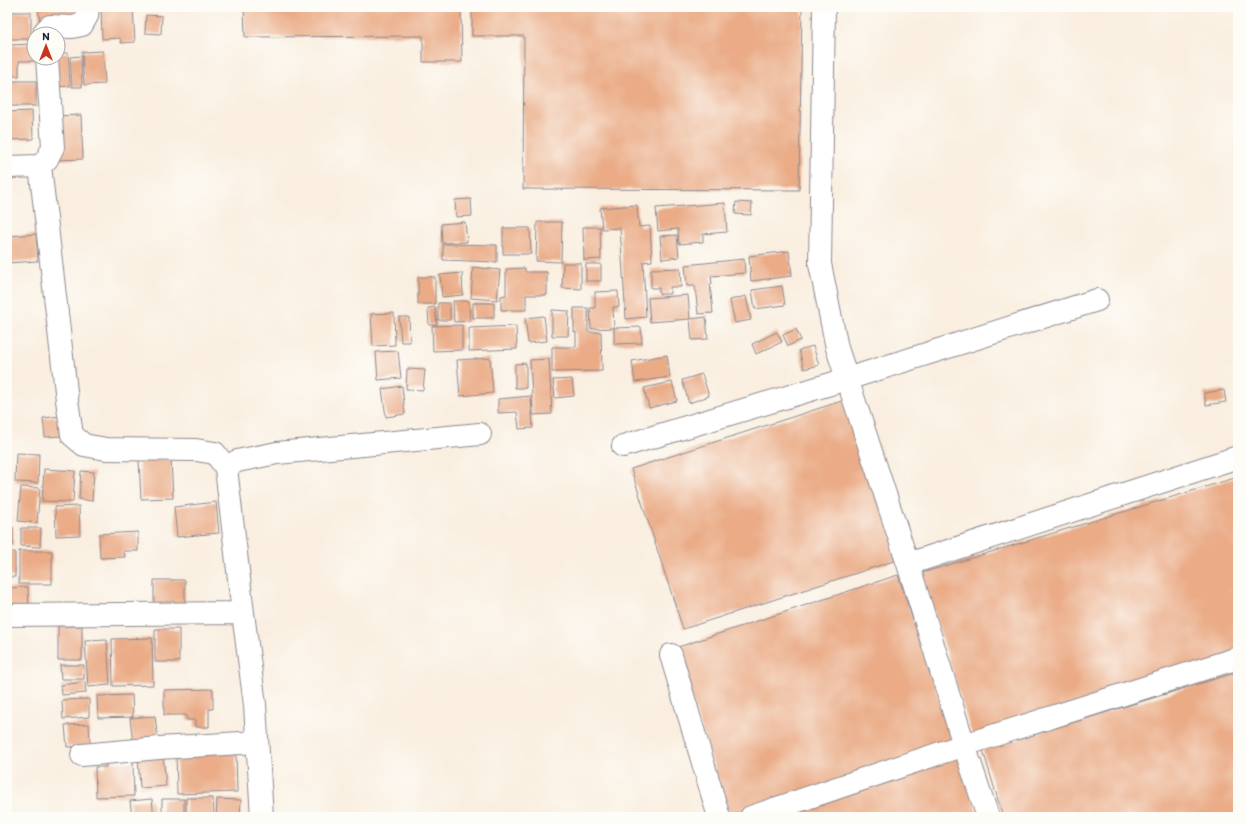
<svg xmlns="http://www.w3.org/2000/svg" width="1245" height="824" font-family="Itim,sans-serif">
	<rect width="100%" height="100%" fill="#fdfcf7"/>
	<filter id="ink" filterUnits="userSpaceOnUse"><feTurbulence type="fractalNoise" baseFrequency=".025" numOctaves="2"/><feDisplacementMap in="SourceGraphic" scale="8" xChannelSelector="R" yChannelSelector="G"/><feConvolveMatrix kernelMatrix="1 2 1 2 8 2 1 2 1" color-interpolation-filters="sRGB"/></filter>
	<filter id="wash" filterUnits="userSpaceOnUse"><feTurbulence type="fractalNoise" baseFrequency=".012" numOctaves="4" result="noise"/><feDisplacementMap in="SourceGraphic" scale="16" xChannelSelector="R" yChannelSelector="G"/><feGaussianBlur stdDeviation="0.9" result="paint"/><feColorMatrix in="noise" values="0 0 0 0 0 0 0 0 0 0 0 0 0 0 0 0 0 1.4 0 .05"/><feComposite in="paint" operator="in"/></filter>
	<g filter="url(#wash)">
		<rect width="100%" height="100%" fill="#f9eedf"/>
		<g id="blocks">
			<!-- building -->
			<path fill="#eaab86" d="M38,7h37l2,12 -37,4z
				M101,7h32l2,35 -14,1 -1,-5 -18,1z
				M244,7h217l1,55h-39v-26l-178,1z
				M472,7h330l-3,183 -276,-1 1,-153h-52z
				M7,12h24v27h-24z
				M146,15l16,1 -1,18 -16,-1z
				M34,44v14h2v3h-17v15h-12v-31z
				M103,51l2,33 -21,1 -2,-33z
				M58,53h10l2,33 -19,1z
				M81,56l1,31h-10l-2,-30z
				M7,81h29v25h-29z
				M32,111l1,28 -26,1v-28z
				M81,115l2,44 -27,1 -2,-44z
				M7,192h1l2,40h-3z
				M471,199l1,17 -16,1 -1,-17z
				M736,202l16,1 -1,12 -16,-1z
				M725,203l2,29 -24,2v8l-24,2 -1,-15 -20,2 -2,-23z
				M637,205l2,22 11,-1 2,35 -9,1 3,55 -20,2 -6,-91 -18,1 -2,-21z
				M465,222l2,20 -25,1 -1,-19z
				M537,222h25l-1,40 -25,-1z
				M583,227h17l1,32 -17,1z
				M503,228h27l1,26h-28z
				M36,234l2,27 -31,2v-27z
				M677,235l2,22 -17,2 -2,-23z
				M443,244l54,1v17l-54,-2z
				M789,251l3,25 -41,5 -2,-25z
				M744,259l1,14 -34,3 1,8h-2l3,29 -15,1 -3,-28h-8l-2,-21z
				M563,263h18v26l-19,-1z
				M586,264h15v17h-15z
				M473,267l27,3 -3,30 -26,-2z
				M525,268v4h22v23h-21v15h-25v-14l5,-1v-26z
				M680,268l1,19h-11v7h-11v-6h-8v-19z
				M462,273l1,22 -21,2 -2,-22z
				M418,277h17v27h-17z
				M782,286l3,19 -30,4 -3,-19z
				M618,291l1,16h-6l1,21 -23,1 -1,-21h5v-16z
				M688,295l2,24 -40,3 -2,-24z
				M746,296l5,24 -16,3 -5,-23z
				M453,301h16l1,20 -16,1z
				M438,303h12v17h-12z
				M473,303h21v15h-21z
				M435,307l2,18h-8l-1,-17z
				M574,308h14v24h13l1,39 -50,1v-25h24v-15h-2z
				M552,310l17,1 -1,25h-16z
				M394,313l1,32 -22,1 -2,-32z
				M544,316l3,25 -19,2 -3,-25z
				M399,317h10l1,25h-9z
				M706,317l2,22 -16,1 -2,-21z
				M462,325v25l-29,1 -1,-25z
				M516,326l1,23 -48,2v-23z
				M641,327l1,16 -28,1v-16z
				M796,329l5,11 -13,6 -5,-11z
				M777,332l5,10 -26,12 -4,-10z
				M813,346l6,19 -15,4 -5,-19z
				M398,351l3,27 -23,2 -2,-28z
				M667,355l3,22 -35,5 -3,-21z
				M490,358l3,35 -33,3 -3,-36z
				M549,359l3,55 -19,1 -3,-55z
				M526,363v25h-11v-24z
				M407,369l18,1 -2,20 -17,-1z
				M702,374l7,22 -20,7 -7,-23z
				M572,379l2,17 -19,2 -2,-18z
				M672,382l5,19 -28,7 -5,-20z
				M402,386l3,28 -19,3 -4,-28z
				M1224,390l2,12 -20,3 -2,-12z
				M531,396l2,32 -14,1 -2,-17 -19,1v-14z
				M848,399l52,160 -217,70 -52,-160z
				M61,416l1,20 -17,1 -2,-19z
				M16,453l23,1 -1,29 -23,-1z
				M171,459l2,39 -32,1 -2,-39z
				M44,469l31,2 -2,31 -31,-1z
				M81,471l13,1 -2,29 -13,-2z
				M1238,477v180l-265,81 -51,-165z
				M21,487l19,1 -3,35 -19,-2z
				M7,501l3,1v21h-3z
				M216,502l3,31 -42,4 -3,-30z
				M79,506l1,29 -24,1 -1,-29z
				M7,527h6v18h-6z
				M21,528h20l-1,19 -19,-1z
				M138,532v19h-14l1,6 -25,1 -1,-24z
				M19,551h33v33h-33z
				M7,552h8v25h-8z
				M898,575l56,169 -224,72 -55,-168z
				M154,580h31v25h-31z
				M28,587l1,25h-22v-24z
				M58,626h24v34h-24z
				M155,629h24v33h-24z
				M152,638l1,47 -40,1 -1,-47z
				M107,640l3,45 -22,2 -3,-46z
				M60,665h24v14h-23z
				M1238,672v145h-235l-20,-67z
				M85,682l1,11 -24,2 -1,-10z
				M213,689v20h-4v18h-14v-7h-8l-1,-5h-22v-25z
				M132,695l1,22 -35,1 -1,-22z
				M89,699v18l-26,2 -1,-19z
				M155,716l3,25 -25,2 -3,-25z
				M89,724l1,22 -23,1 -2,-22z
				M236,750l1,42 -60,2 -1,-42z
				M163,754l3,32 -26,2 -2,-32z
				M958,756l21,61h-202z
				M106,757l8,5h19l1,34 -38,1 -1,-30h11z
				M186,798h27l1,19h-28z
				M152,799l2,18h-22l-2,-16z
				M162,799h22v18h-22z
				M217,799l24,1 -1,17h-24z"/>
		</g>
	</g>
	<g filter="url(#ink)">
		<use href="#blocks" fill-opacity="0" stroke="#8e888d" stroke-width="1"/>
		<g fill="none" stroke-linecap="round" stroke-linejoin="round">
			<!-- minor casing -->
			<g stroke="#8e888d" stroke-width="24">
				<path id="minor" d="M824,7l-4,257 17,84 71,216 56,181 24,72
					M46,34l-1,-3 5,-5 22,1 10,-2 5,-9 1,-9
					M40,166l27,234 5,35 12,10 22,4 90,1 19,3 11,15 17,145 12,92 7,112
					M7,167l33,-1 7,-7 6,-12 -6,-89
					M623,446l224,-67 250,-79
					M226,468l11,-7 40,-8 203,-19
					M908,564l327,-106
					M7,615l236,-2
					M671,655l48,162
					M82,755l77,-7 98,-6
					M751,817l213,-72 274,-87"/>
			</g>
			<!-- minor -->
			<use href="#minor" stroke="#fff" stroke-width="22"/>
		</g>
	</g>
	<!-- margin -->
	<rect width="1245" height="824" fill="none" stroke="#fdfcf7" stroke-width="24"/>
	<!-- north arrow -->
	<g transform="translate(46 46)"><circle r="19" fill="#fdfcf7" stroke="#a5a5ac"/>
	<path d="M0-3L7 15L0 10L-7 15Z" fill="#c8321e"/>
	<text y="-6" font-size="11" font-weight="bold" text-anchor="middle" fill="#22223b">N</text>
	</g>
</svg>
